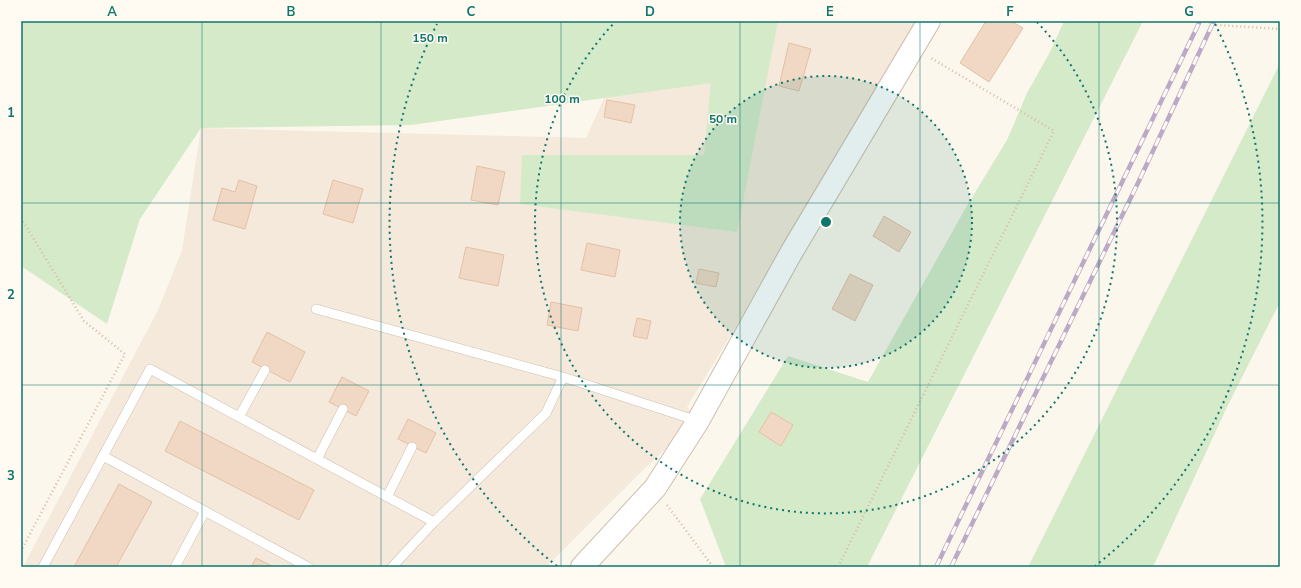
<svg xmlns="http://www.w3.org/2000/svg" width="1301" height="588" font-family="'Nunito Sans',sans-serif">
	<rect width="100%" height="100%" fill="#fcf7ec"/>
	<!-- residential -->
	<path fill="#f4e9da" d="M639,21h283l-235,386 11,14 -50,44 -102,102h-523l136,-259 23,-58 19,-122 385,10z"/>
	<!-- green -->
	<path fill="#d5eac9" d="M21,21h757l-41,211 -217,-28 2,-49h182l7,-72 -300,42 -210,3 -61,91 -33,105 -86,-58z
		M1064,21h79l-276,546h-141l-26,-68 88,-143 80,26 97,-173 42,-69 20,-47 23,-41z
		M1280,63v239l-53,105 -74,160h-125z"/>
	<!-- building -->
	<path fill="#f1d8c4" stroke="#e3c0a5" d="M986,21h25l12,7 -34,54 -29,-19z
		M789,43l22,6 -12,42 -20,-5z
		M607,100l28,5 -4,18 -27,-6z
		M477,166l28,6 -7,33 -27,-5z
		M239,180l18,6 -12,43 -32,-9 9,-32 13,4z
		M333,180l30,9 -10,34 -30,-9z
		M884,216l27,16 -12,20 -26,-16z
		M587,243l33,7 -5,27 -34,-7z
		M466,247l38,8 -6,31 -39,-8z
		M699,269l20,4 -3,14 -20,-4z
		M850,274l23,11 -18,36 -23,-12z
		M551,302l31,6 -4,23 -31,-6z
		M637,318l14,3 -4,18 -14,-3z
		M267,332l38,20 -15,30 -38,-20z
		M342,377l27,14 -13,25 -27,-14z
		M771,412l22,13 -12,21 -22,-14z
		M408,419l28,14 -10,20 -28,-14z
		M180,421l134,69 -15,30 -134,-69z
		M119,484l33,18 -36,65h-42z
		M256,558l18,9h-23z"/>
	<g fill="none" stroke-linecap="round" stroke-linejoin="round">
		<!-- service casing -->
		<g stroke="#cfbfb0" stroke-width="10">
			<path id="service" d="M316,309l247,68
				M239,417l26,-47
				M103,456l205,111
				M317,459l26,-50
				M387,497l25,-50
				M43,567l107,-198 284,153
				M175,567l30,-56
				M392,567l42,-45 112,-109 17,-36 135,44"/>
		</g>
		<!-- tertiary casing -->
		<g stroke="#cfbfb0" stroke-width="24">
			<path id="tertiary" d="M582,567l73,-79 43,-67 93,-168 138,-232"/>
		</g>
		<!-- path -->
		<path stroke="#d7bba6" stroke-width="2.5" stroke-dasharray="1 3" stroke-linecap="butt" d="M1205,21l12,4 63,4
			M21,218l63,103 41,33 -104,197
			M667,505l46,62
			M838,567l216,-436 -123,-73"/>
		<!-- service -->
		<use href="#service" stroke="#fff" stroke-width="9"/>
		<!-- tertiary -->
		<use href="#tertiary" stroke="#fff" stroke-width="22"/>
		<!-- rail casing -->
		<g stroke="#bba9c7" stroke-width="4.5">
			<path id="rail" d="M936,567l264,-546
				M951,567l186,-382 77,-164"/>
		</g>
		<!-- rail -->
		<use href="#rail" stroke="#fffaf2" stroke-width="3" stroke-dasharray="9" stroke-linecap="butt"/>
	</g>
	<!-- grid -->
	<path fill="none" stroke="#0f766e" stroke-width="1" stroke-opacity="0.55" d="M202,21v546M381,21v546M561,21v546M740,21v546M920,21v546M1099,21v546M21,203h1259M21,385h1259"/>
	<!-- distance rings -->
	<circle cx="826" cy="222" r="146" fill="#0f766e" fill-opacity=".12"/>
	<g fill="none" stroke="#0f766e" stroke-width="2" stroke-dasharray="2 4">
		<circle cx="826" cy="222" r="146"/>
		<path d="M1037 22A291 291 0 1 1 615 22"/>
		<path d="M557 566A437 437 0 0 1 437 24M1215 24A437 437 0 0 1 1095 566"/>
	</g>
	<circle cx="826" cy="222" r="6" fill="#0f766e" stroke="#fffaf2" stroke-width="2"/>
	<g font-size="12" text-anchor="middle" font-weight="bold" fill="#0f766e" stroke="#fffaf2" stroke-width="3" stroke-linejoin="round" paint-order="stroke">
		<text x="430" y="42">150 m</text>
		<text x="562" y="103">100 m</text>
		<text x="723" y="123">50 m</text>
	</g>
	<!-- border -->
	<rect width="1301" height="588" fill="none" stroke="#fffaf2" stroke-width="44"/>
	<rect x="22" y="22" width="1257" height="544" fill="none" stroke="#0f766e" stroke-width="1.5"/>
	<g font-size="13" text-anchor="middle" font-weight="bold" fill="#0f766e">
		<text x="112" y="16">A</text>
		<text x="291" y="16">B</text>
		<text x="471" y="16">C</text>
		<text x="650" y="16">D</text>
		<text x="830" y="16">E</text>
		<text x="1010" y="16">F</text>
		<text x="1189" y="16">G</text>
		<text x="11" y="117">1</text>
		<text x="11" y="299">2</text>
		<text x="11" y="480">3</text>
	</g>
</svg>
